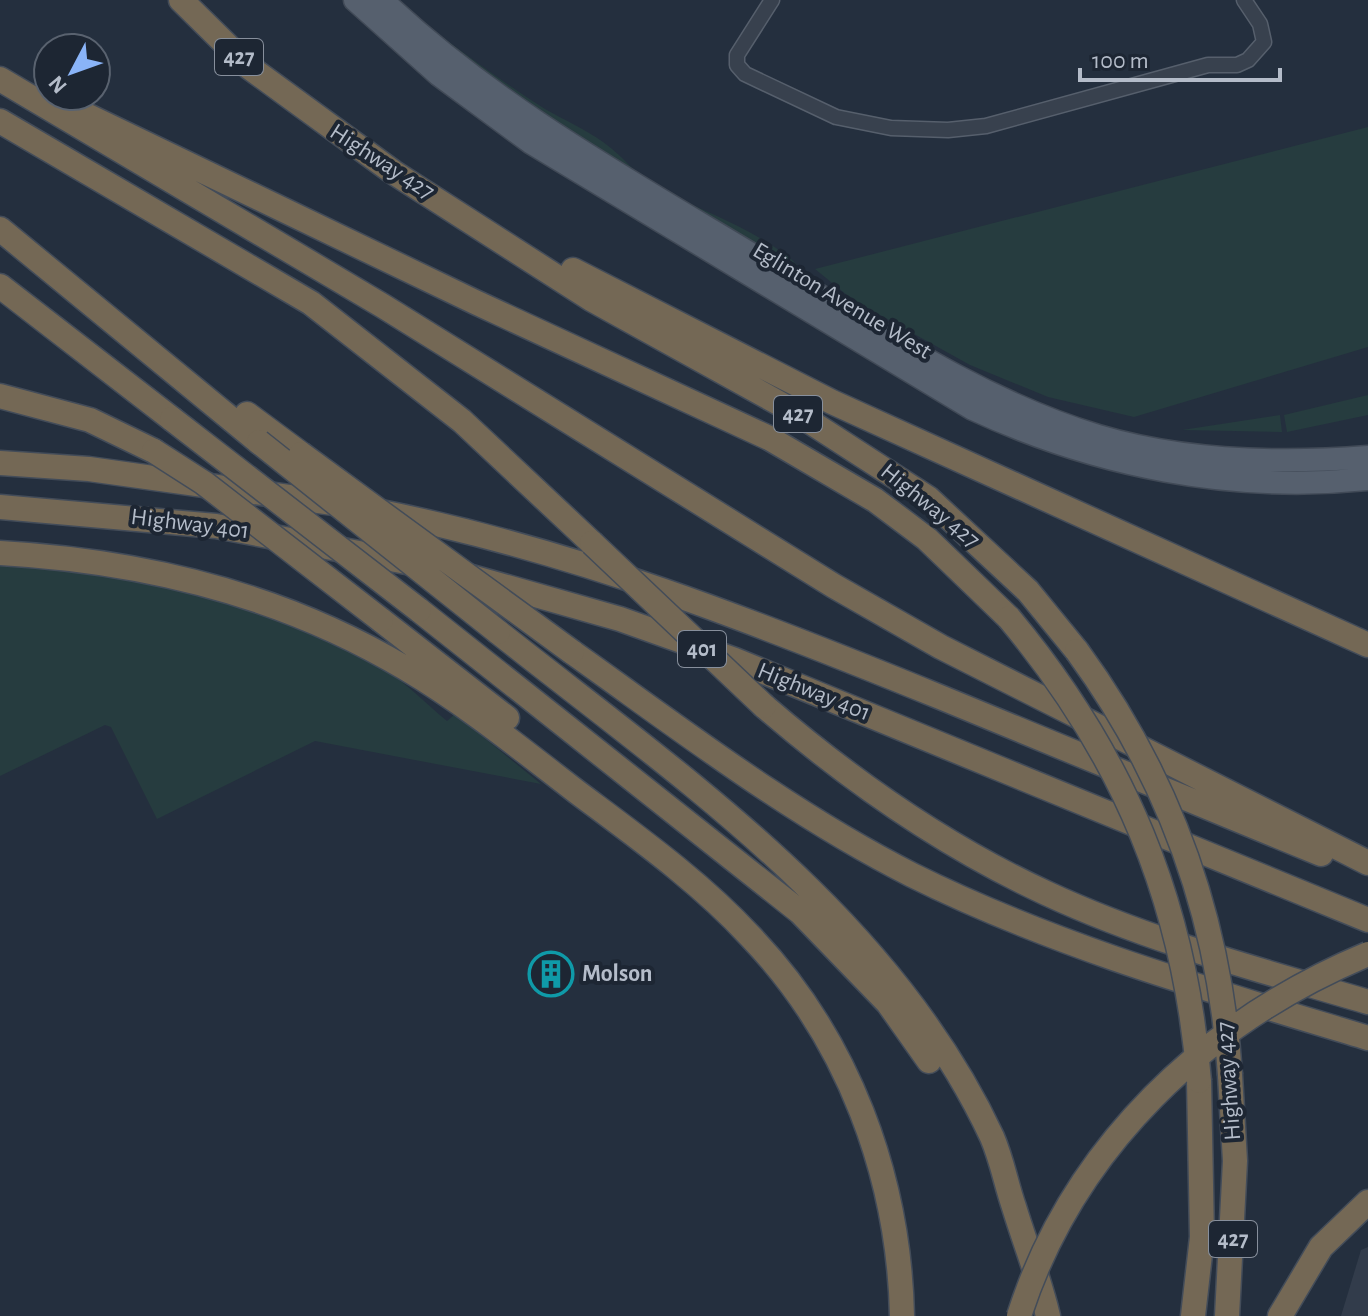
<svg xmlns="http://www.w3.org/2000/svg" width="1368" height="1316" font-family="'Alegreya Sans',sans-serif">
	<rect width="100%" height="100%" fill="#242f3e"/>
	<!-- airport -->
	<path fill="#323c4b" d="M1368,1247v69h-27l20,-66z"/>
	<!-- green -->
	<path fill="#263c3f" d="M421,21c40,30 81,61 124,88 19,11 40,20 58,33 22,15 36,38 61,50 39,19 121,49 144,86l-266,-159z
		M1368,127v220l-234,70 -86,-20 -78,-32 -117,-65 -38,-31z
		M1368,395v20l-81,17 -3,-17z
		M1280,415l2,17 -100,-2z
		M0,563c121,4 271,37 376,100 25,15 48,39 71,58l8,-7 86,70 -226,-43 -158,78 -46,-92 -6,-2 -105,51z"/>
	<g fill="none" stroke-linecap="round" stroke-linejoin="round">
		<!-- minor casing -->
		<g stroke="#565f6c" stroke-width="17">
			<path id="minor" d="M772,0l-35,55v10l8,9 91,43 55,11 57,2 38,-4 222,-61h29l11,-5 16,-18 -4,-18 -16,-24"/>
		</g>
		<!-- primary casing -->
		<g stroke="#414a57" stroke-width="25">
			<path id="primary" d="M355,0l84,75 91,67 443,267c123,57 259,84 395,70
				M382,0c114,108 250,182 384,263 107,64 210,136 332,173 87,26 180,28 270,21"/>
		</g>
		<!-- motorway casing -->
		<g stroke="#434c59" stroke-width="27">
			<path id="motorway" d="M181,0l68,67 144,105 198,127 204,113 133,86 100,93 49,60
				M0,79l383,227 451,280 107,61 427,216
				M86,115l389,187 294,136 106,62 52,39 82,79
				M0,121l311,182 151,118 130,122
				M0,229l259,213
				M573,270l259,132 536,243
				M0,286l172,133
				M0,396l90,24 64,31
				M247,414l54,40
				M0,463l89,6 251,35
				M0,507l216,19 201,38
				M376,511c197,39 380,111 564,186 127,52 254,105 381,157
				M0,553c143,8 281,41 405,115 61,36 116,81 172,124 60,45 122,89 173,144 98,102 149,240 152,380
				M468,576l152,43 115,41 633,260
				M419,610l381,302 88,91 41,58
				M381,620l126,98
				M498,632c184,146 392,286 494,505 10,23 14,47 22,70 11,36 25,71 34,109
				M572,652c110,78 219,162 340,223 145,72 301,116 456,163
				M764,706c87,75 178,139 282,187 103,48 214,77 322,109
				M1193,1316l9,-79 -3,-156
				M1227,1316l8,-155 -5,-86
				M1280,1316l41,-69 47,-45"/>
		</g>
		<!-- minor -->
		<use href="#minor" stroke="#38414e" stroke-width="14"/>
		<!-- primary -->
		<use href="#primary" stroke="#56606e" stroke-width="22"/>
		<!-- motorway -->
		<use href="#motorway" stroke="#746855" stroke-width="24"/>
		<!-- motorway-bridge casing -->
		<g stroke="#434c59" stroke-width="27" stroke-linecap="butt">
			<path id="motorway-bridge" d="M172,419l247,191
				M259,442l239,190
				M154,451l50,32 177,137
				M301,454l271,198
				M592,543l172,163
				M1009,618c115,138 176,284 190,463
				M1077,651c93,127 143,267 153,424
				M1019,1316c54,-169 188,-295 349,-362"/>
		</g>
		<!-- motorway-bridge -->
		<use href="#motorway-bridge" stroke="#746855" stroke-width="24"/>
	</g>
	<!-- icons -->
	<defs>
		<g id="building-ring" transform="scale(2.3)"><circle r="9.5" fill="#1d2633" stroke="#0f9aa8" stroke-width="1.5"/><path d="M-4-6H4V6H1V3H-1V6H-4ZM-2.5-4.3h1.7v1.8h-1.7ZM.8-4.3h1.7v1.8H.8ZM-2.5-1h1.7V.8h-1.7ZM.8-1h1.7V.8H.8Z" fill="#0f9aa8"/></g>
	</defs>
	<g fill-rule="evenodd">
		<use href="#building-ring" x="551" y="974"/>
	</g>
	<g text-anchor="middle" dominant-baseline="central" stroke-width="8" stroke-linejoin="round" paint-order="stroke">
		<!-- shield labels -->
		<g fill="#1d2633" stroke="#878f9c" stroke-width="2">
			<rect x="215" y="39" width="48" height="36" rx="6"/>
			<rect x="774" y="396" width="48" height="36" rx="6"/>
			<rect x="678" y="631" width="48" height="36" rx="6"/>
			<rect x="1209" y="1221" width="48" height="36" rx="6"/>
		</g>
		<g font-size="22" font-weight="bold" fill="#b4bcc9">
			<text x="239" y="57">427</text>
			<text x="798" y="414">427</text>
			<text x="702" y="649">401</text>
			<text x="1233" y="1239">427</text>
		</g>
		<!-- street labels -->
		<g font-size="24" fill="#b4bcc9" stroke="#1d2633">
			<text transform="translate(382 162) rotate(33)">Highway 427</text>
			<text transform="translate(842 301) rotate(31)">Eglinton Avenue West</text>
			<text transform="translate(930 506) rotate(39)">Highway 427</text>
			<text transform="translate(190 524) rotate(7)">Highway 401</text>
			<text transform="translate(814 692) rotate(22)">Highway 401</text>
			<text transform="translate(1229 1081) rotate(-94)">Highway 427</text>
		</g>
		<!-- poi labels -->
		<g font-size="24" font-weight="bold" fill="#b4bcc9" stroke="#1d2633" text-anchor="start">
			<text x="582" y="974">Molson</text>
		</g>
	</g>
	<!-- north arrow -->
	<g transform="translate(72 72) rotate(229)"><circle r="38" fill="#1d2633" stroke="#59626f" stroke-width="2"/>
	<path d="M0-6L14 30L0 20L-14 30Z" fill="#8ab4f8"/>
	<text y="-12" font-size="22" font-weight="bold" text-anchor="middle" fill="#b4bcc9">N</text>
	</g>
	<!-- scale -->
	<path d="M1080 68v12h200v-12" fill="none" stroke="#b4bcc9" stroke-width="4"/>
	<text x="1092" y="68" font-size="24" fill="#b4bcc9" stroke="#1d2633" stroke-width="6" paint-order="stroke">100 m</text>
</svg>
